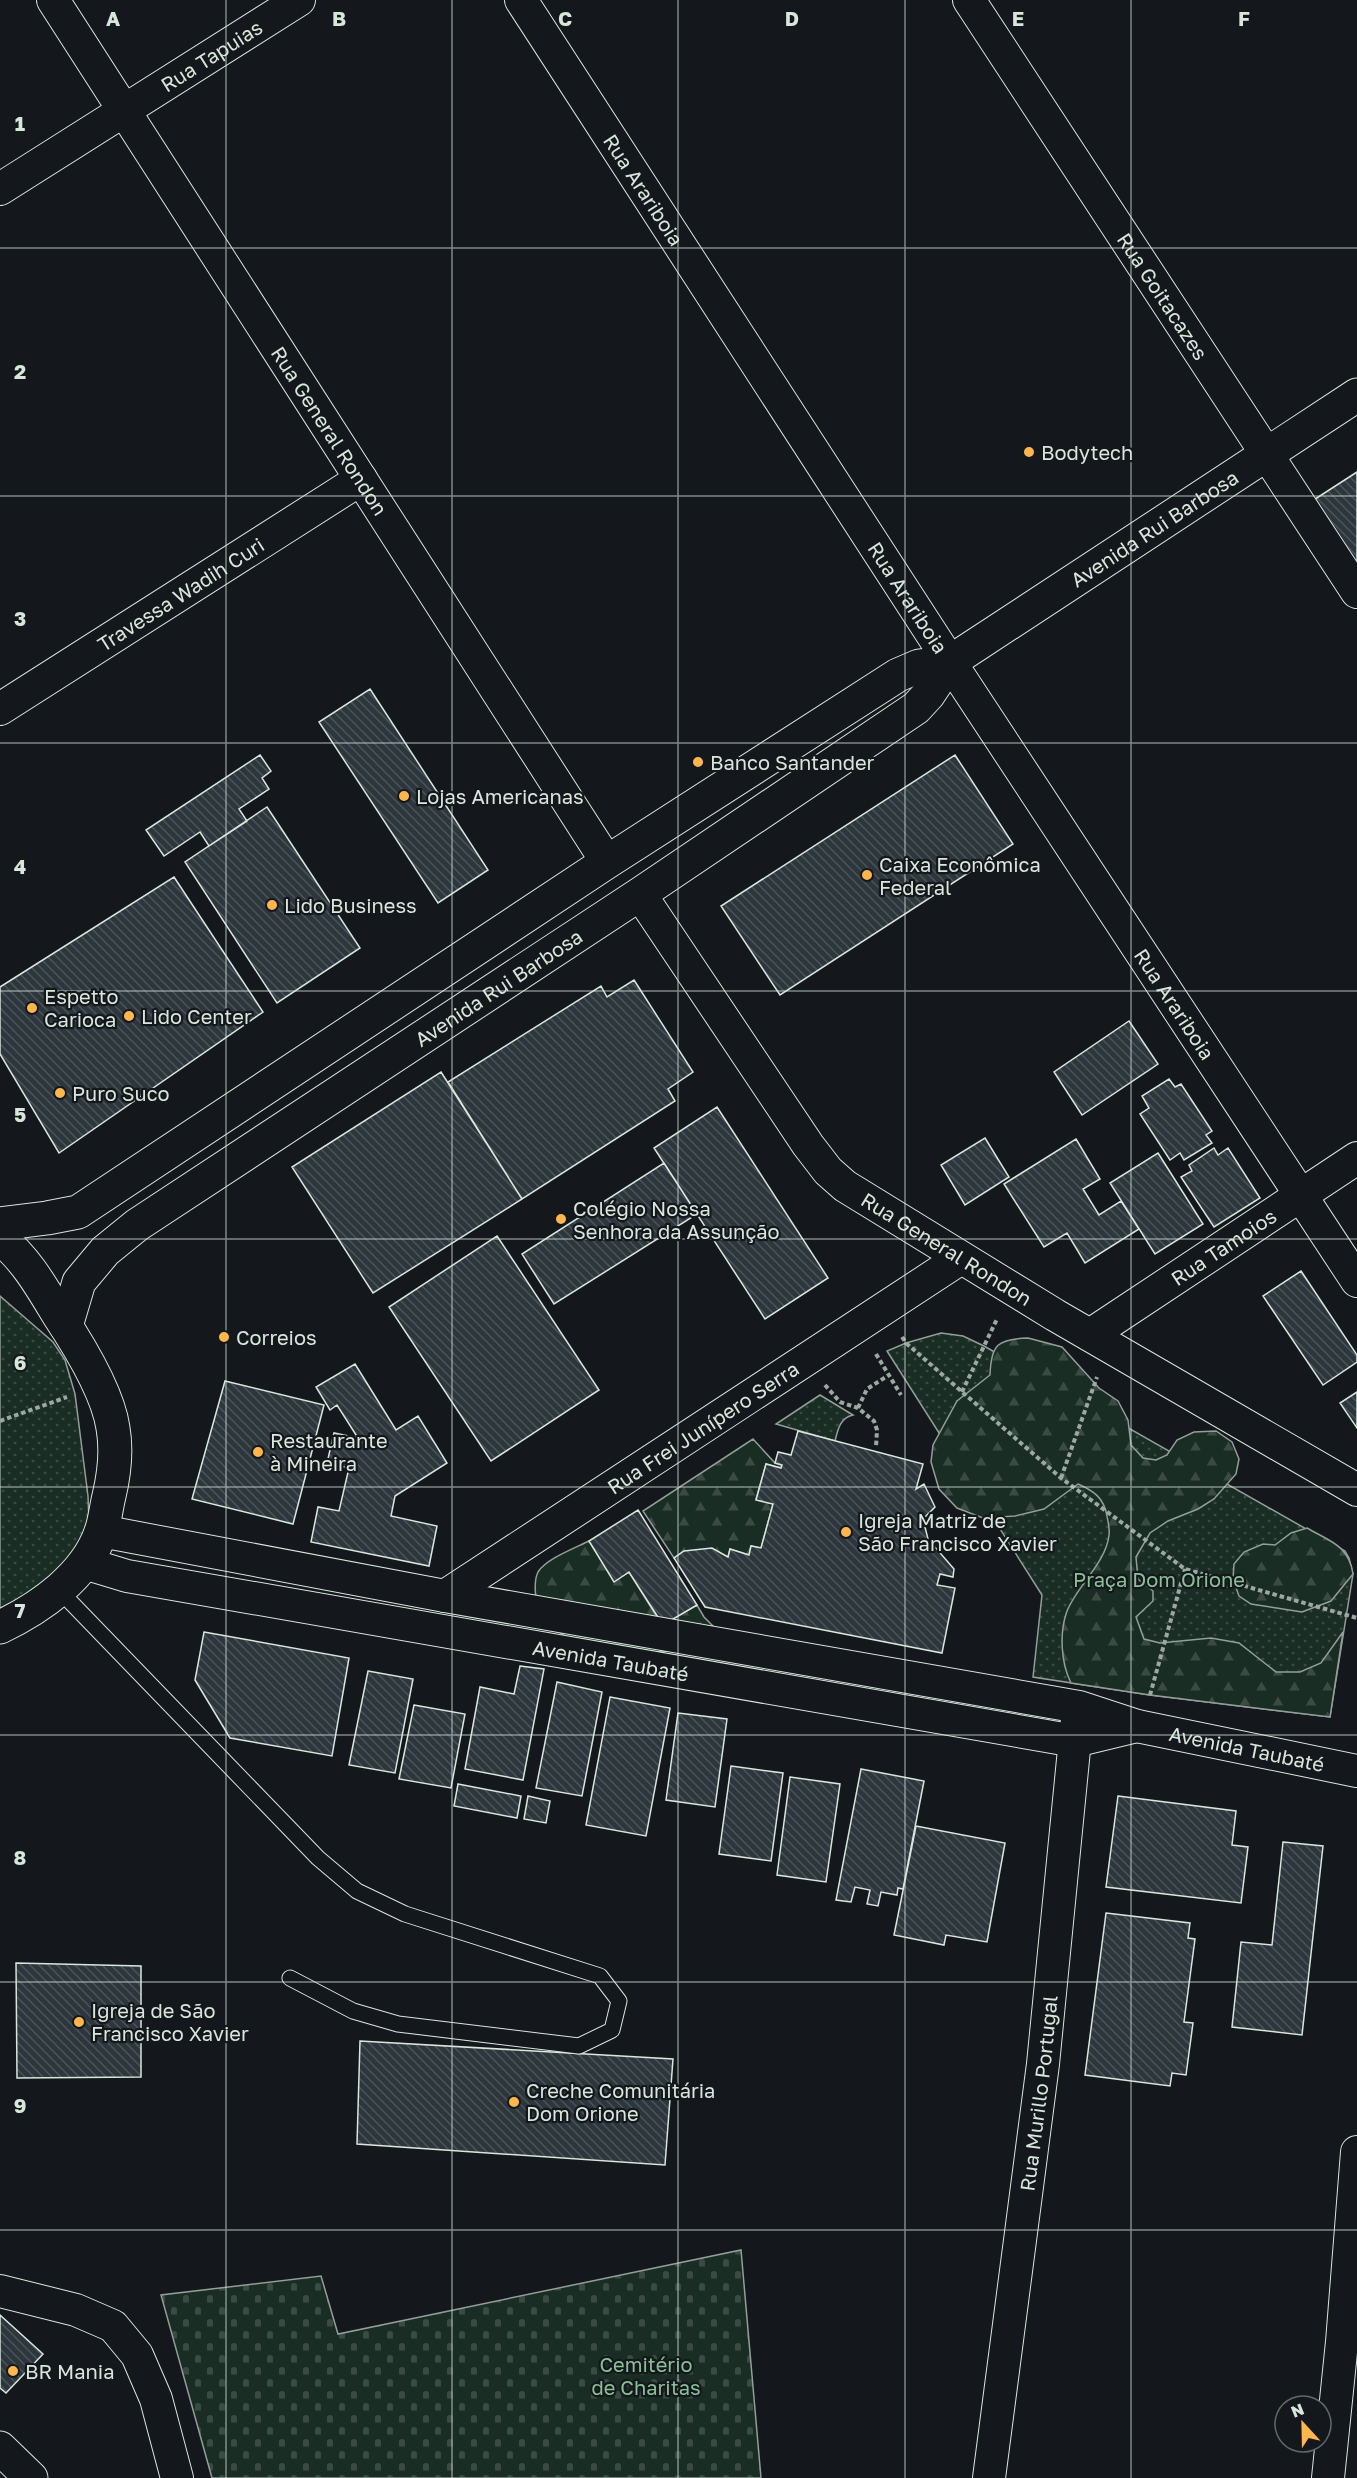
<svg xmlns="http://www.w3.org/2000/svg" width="1357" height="2478" font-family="'Golos Text',sans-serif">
	<defs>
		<pattern id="grass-dots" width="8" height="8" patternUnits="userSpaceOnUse" patternTransform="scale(1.5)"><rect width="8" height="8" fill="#1a2d24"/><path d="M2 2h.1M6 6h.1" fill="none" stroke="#3b4b43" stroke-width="1.8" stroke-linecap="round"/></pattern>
		<pattern id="forest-firs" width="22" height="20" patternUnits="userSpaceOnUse" patternTransform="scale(1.5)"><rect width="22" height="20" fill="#1a2d24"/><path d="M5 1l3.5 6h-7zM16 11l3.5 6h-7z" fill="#3b4b43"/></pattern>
		<pattern id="cemetery-stones" width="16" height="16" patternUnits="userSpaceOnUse" patternTransform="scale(1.5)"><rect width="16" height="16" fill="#1a2d24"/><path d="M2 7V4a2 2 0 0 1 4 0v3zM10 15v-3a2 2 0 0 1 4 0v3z" fill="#3b4b43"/></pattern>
		<pattern id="building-back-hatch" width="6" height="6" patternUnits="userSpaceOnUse" patternTransform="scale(1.5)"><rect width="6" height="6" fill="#2c363c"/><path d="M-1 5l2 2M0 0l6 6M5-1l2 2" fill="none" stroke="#4a5358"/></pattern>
	</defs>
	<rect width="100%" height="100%" fill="#14181c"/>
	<!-- grass -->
	<path fill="url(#grass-dots)" stroke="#939e99" stroke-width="1.5" d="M0,1296l53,46 12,18 10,34 13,102 1,26 -14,38 -75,62z
		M941,1333l22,3 21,10 361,205 4,7 4,16 -23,143 -180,-22 -117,-18 9,-82 -155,-244 19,-8z
		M820,1395l33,20c-13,3 -15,14 -18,26l-59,-17z"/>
	<!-- forest -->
	<path fill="url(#forest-firs)" stroke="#939e99" stroke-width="1.5" d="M1028,1338l34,9 37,41 19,13 10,19 3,25 12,13 13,2 11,-5 10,-15 17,-8 22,-1 16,11 7,17 -3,15 -22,25 -16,10 -30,12 -18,12 -14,24 2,22 15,12v10l-17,16 8,22 16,4 51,-5 28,5 37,29h24l21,-9 22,-31 -13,85 -180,-22 -79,-12c-10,-20 -12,-50 -4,-72 10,-25 39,-48 42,-76 1,-6 -1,-13 -2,-19 -3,-18 -13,-25 -29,-32l-34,25 -29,7 -32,2 -26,-10 -18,-19 -8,-27 2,-17 24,-44 33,-26c1,-31 8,-36 38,-37z
		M753,1439l22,24 7,2 -1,3 -15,-4 -10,35 17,5 -12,44 -10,-2 -2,9 -19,-6 -2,8 -44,-6 -10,7 -31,-47z
		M1307,1528c22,13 42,17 46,46l-22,27 -29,11 -51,-8 -12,-8 -6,-17 1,-15 10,-12 19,-8 12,1 16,-12z
		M589,1541l25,40 15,-9 33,53 35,-20 7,12 11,11c-13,7 -31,21 -45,23 -39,4 -126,-1 -134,-52 -1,-8 -2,-19 2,-27 8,-13 37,-24 51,-31z"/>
	<!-- cemetery -->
	<path fill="url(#cemetery-stones)" stroke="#939e99" stroke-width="1.5" d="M741,2250l20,228h-549l-51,-183 160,-19 17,58z"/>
	<!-- building -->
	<path fill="url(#building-back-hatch)" stroke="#d8e6dc" stroke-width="1.5" d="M1357,472v98l-45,-69z
		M370,689l118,181 -50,33 -119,-181z
		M260,755l11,16 -9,7 7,11 -30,20 8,12 -38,25 -9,-14 -36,24 -18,-26z
		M955,755l58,89 -233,151 -59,-89z
		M267,807l93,141 -83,55 -92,-141z
		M174,877l89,135 -204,141 -59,-99v-67z
		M634,980l59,92 -25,17 7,12 -153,98 -74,-117 153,-96 6,11z
		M1129,1021l29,43 -76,51 -28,-43z
		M441,1072l81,127 -149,94 -81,-126z
		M1169,1079l6,8 6,-3 31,47 -6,4 6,8 -28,17 -4,-7 -10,7 -30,-46 9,-6 -7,-12z
		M717,1107l111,171 -63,41 -111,-171z
		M985,1138l24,39 -44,28 -24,-40z
		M1076,1139l24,40 -17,10 16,26 22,-14 18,28 -54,34 -18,-30 -23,14 -40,-63z
		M1214,1148l4,7 10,-7 32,50 -46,29 -33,-50 11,-6 -3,-6z
		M1158,1153l45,71 -48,30 -45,-71z
		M664,1163l33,51 -143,90 -32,-50z
		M497,1236l102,154 -108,71 -102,-154z
		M1301,1271l56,84v7l-34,23 -60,-89z
		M355,1364l41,66 22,-14 29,47 -52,33 -4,20 46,10 -8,40 -118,-24 7,-35 21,4 10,-43 -22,-5 7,-30 24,5 -21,-33 -7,5 -14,-23z
		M225,1381l99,24 -31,119 -101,-25z
		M1357,1392v36l-17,-25z
		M798,1431l125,33 -7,25 8,-5 11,23 -12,12 8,32 4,-4 19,22 -1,8 -13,-3 -3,11 18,3 -13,65 -237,-46 -31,-49 10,-7 28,-3 16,9 2,-8 19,6 2,-9 10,2 12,-44 -17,-4 10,-36 15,4 1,-3 -7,-2 3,-11 13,3z
		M638,1510l59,95 -34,20 -34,-53 -15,10 -25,-41z
		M204,1632l145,26 -17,98 -102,-18 -35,-58z
		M520,1666l24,3 -21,111 -58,-11 15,-82 34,7z
		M368,1671l45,8 -18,94 -46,-8z
		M557,1682l45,10 -20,104 -46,-8z
		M610,1697l60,11 -24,128 -60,-11z
		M414,1705l51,9 -14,74 -52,-9z
		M678,1713l49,6 -12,88 -49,-7z
		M731,1766l52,7 -12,88 -52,-7z
		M861,1769l63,12 -21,108 -5,-1 -1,7 -16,-3 -3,14 -11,-2 3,-14 -15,-3 -4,15 -15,-2z
		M790,1777l50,7 -14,98 -49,-7z
		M458,1784l63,12 -4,22 -63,-12z
		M528,1796l22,5 -4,22 -22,-4z
		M1118,1796l118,15 -4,34 16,2 -7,56 -135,-16z
		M916,1826l89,17 -18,99 -41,-7 -2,10 -50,-10z
		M1283,1842l40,4 -21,189 -70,-8 9,-85 31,3z
		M1106,1913l84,10 -2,15 7,1 -11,83 9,1 -7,52 -14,-2 -2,13 -85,-11z
		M16,1963l125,3v111l-124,1z
		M360,2041l313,18 -8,106 -308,-21z
		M0,2315l43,39 -37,39 -6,-5z"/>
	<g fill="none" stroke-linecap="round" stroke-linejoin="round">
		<!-- lane casing -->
		<g stroke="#d8e6dc" stroke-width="17">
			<path id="lane" d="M59,1590l259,268 39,33 48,23 195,62 19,25 -7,29 -33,16 -181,-22 -45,-13 -63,-33"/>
		</g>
		<!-- street casing -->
		<g stroke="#d8e6dc" stroke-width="34">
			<g id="street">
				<path id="s1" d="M53,0l554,862"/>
				<path id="s2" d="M521,0l429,662 407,619"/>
				<path id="s3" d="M969,0l388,592"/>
				<path id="s4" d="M0,189l299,-189"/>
				<path id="s5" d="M0,709l361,-230"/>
				<path id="s6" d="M640,894l168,251 20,26 17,15 210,129 302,175"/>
				<path id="s7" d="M1090,1335l267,-177"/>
				<path id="s8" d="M101,1531l344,65 634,111 58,19 220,45"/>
				<path id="s9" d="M84,1563l43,13 948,165 62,-15"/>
				<path id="s10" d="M445,1596l516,-338"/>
				<path d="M0,2291l76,19 37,16 24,29 19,44 21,79"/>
				<path id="s11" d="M989,2478l54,-414 34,-345"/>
				<path d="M1328,2478l14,-136 15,-190"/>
			</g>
		</g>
		<!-- secondary casing -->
		<g stroke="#d8e6dc" stroke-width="35">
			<g id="secondary">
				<path d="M0,1224l47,-6 31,-6 529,-350 291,-187 21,-9 31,-4"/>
				<path d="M0,1238c26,21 41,48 58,76 20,30 50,79 55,114 4,23 1,47 -4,68 -3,12 -4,25 -8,36 -15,44 -61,76 -101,95"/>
				<path id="s12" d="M66,1326l13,-44 26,-31 32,-26 503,-331 276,-186 12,-13 22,-33 407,-267"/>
				<path d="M0,2448l31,30"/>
			</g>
		</g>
		<!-- path -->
		<path stroke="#9da8a2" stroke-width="4" stroke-dasharray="4.5 3" stroke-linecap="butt" d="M902,1337l4,6 155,135 124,91 172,49
			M876,1354l25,41
			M825,1385l15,17 18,6 16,13 3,9 -1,17
			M962,1392l35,-73
			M858,1408l9,-19 22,-14
			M0,1421l67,-24
			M1061,1478l36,-101
			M1150,1695l35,-126"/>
		<!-- lane -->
		<use href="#lane" stroke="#14181c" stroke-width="15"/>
		<!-- street -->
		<use href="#street" stroke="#14181c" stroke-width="32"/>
		<!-- secondary -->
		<use href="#secondary" stroke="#14181c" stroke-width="33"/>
	</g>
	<!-- grid -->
	<path fill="none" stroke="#d8e6dc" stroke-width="1.5" stroke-opacity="0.55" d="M226,0v2478M452,0v2478M678,0v2478M905,0v2478M1131,0v2478M0,248h1357M0,496h1357M0,743h1357M0,991h1357M0,1239h1357M0,1487h1357M0,1735h1357M0,1982h1357M0,2230h1357"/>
	<!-- markers -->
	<g fill="#ffb74d" stroke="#14181c" stroke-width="2">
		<circle cx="1029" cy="452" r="6"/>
		<circle cx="698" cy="762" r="6"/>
		<circle cx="404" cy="796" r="6"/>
		<circle cx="867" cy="875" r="6"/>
		<circle cx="272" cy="905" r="6"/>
		<circle cx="32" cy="1008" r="6"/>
		<circle cx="129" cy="1016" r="6"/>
		<circle cx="60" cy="1093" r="6"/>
		<circle cx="561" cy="1219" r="6"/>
		<circle cx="224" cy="1337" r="6"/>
		<circle cx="258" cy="1452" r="6"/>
		<circle cx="846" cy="1532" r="6"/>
		<circle cx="79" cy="2022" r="6"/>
		<circle cx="514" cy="2102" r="6"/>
		<circle cx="13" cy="2371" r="6"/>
	</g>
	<g text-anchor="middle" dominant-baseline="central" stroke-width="4.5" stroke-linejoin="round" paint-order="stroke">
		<!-- street labels -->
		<g font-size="20" fill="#d8e6dc" stroke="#14181c">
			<text stroke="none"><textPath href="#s4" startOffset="250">Rua Tapuias</textPath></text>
			<text stroke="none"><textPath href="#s2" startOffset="226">Rua Arariboia</textPath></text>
			<text stroke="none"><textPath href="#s3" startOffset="354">Rua Goitacazes</textPath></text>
			<text stroke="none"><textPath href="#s1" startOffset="512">Rua General Rondon</textPath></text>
			<text stroke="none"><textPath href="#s12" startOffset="1364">Avenida Rui Barbosa</textPath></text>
			<text stroke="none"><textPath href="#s5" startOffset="214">Travessa Wadih Curi</textPath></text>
			<text stroke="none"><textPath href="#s2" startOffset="712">Rua Arariboia</textPath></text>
			<text stroke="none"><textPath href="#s12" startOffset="560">Avenida Rui Barbosa</textPath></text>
			<text stroke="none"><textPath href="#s2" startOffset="1198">Rua Arariboia</textPath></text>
			<text stroke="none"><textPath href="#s7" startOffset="160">Rua Tamoios</textPath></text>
			<text stroke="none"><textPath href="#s6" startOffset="477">Rua General Rondon</textPath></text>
			<text stroke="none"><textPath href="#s10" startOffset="308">Rua Frei Junípero Serra</textPath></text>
			<text stroke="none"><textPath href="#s9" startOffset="536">Avenida Taubaté</textPath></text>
			<text stroke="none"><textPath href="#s8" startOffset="1167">Avenida Taubaté</textPath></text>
			<text stroke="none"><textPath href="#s11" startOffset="388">Rua Murillo Portugal</textPath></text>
		</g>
		<!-- poi labels -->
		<g font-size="20" fill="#d8e6dc" stroke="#14181c" text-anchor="start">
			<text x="1041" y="452">Bodytech</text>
			<text x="710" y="762">Banco Santander</text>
			<text x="416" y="796">Lojas Americanas</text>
			<text x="879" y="864">Caixa Econômica<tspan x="879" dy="23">Federal</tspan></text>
			<text x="284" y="905">Lido Business</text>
			<text x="44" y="996">Espetto<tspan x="44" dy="23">Carioca</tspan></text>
			<text x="141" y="1016">Lido Center</text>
			<text x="72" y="1093">Puro Suco</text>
			<text x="573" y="1208">Colégio Nossa<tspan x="573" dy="23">Senhora da Assunção</tspan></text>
			<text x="236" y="1337">Correios</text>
			<text x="270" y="1440">Restaurante<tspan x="270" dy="23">à Mineira</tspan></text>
			<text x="858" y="1520">Igreja Matriz de<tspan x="858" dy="23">São Francisco Xavier</tspan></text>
			<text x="91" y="2010">Igreja de São<tspan x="91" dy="23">Francisco Xavier</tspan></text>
			<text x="526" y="2090">Creche Comunitária<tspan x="526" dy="23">Dom Orione</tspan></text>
			<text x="25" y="2371">BR Mania</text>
		</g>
		<!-- park labels -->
		<g font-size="20" fill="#8ac095" stroke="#14181c">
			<text x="1159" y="1579">Praça Dom Orione</text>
			<text x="646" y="2364">Cemitério<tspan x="646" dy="23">de Charitas</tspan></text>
		</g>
	</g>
	<g font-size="20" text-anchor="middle" font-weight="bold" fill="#d8e6dc" stroke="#14181c" stroke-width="4.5" stroke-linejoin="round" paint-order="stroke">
		<text x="113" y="26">A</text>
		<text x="339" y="26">B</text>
		<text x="565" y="26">C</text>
		<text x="792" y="26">D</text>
		<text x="1018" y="26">E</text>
		<text x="1244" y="26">F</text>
		<text x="20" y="131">1</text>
		<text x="20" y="379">2</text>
		<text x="20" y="626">3</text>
		<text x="20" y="874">4</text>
		<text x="20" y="1122">5</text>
		<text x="20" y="1370">6</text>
		<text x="20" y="1618">7</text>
		<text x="20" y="1865">8</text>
		<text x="20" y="2113">9</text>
	</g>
	<!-- north arrow -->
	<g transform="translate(1303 2424) rotate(338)"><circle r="28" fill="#14181c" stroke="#626a69" stroke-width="1.5"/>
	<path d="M0-4.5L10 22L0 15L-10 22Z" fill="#ffb74d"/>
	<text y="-9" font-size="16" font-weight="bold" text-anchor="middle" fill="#d8e6dc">N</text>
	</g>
</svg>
